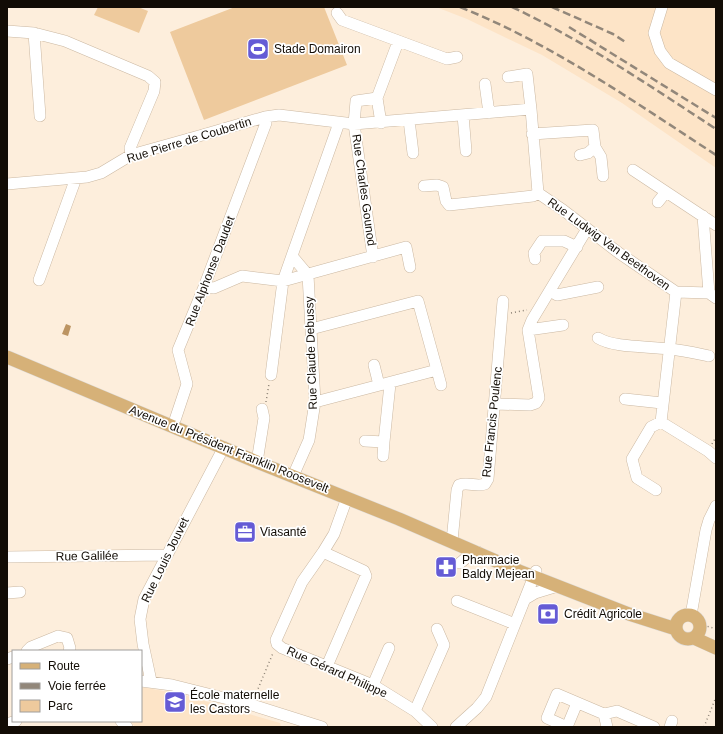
<svg xmlns="http://www.w3.org/2000/svg" width="723" height="734" font-family="Arial,sans-serif">
	<rect width="100%" height="100%" fill="#fdeedc"/>
	<!-- built -->
	<path fill="#fde4c7" d="M436,7h280v161l-94,-65 -80,-48 -75,-36z
		M141,688h6l34,6 99,29 1,4h-146l-5,-6h11z"/>
	<!-- green -->
	<path fill="#eeca9d" d="M98,7h40l10,4 -9,22 -45,-18z
		M235,7h89l23,58 -143,55 -34,-88z"/>
	<!-- water -->
	<path fill="#bc9462" d="M66,324l5,2 -3,10 -6,-2z"/>
	<g fill="none" stroke-linecap="round" stroke-linejoin="round">
		<!-- minor casing -->
		<g stroke="#cbb8a2" stroke-width="12">
			<path id="minor" d="M662,7l-8,26 6,18 9,12 47,27
				M337,13l5,7 105,39 10,-2
				M7,31l27,2 31,8 83,35 7,6 -1,9 -24,57 1,7
				M34,33l6,83
				M508,77l19,-3 4,35
				M485,84l4,29
				M463,115l3,36
				M409,120l4,33
				M381,123l-4,-25 21,-56
				M532,134l61,-4 2,17 6,10 2,19
				M580,155l8,-2 7,-6
				M633,170l83,55
				M7,184l80,-7 14,-4 30,-18 68,-19 66,-19 14,-2 75,9 177,-15 7,84 25,17 56,43 57,39 33,1 7,5
				M424,186l13,-1 6,2 3,14 3,4 84,-9 5,-3
				M658,202l8,-10
				M703,216l6,77
				M292,256l16,19 7,127 -6,38 -16,36
				M373,257l-19,-133 2,-23 21,-3
				M535,259l-1,-6 8,-12h22l13,6
				M39,280l37,-102
				M204,287l10,1 28,-12 41,5 123,-34 4,20
				M550,291l7,4 41,-8
				M676,292l-15,130 47,29 8,7
				M311,329l107,-28 19,69 -122,32
				M528,330l35,-5
				M598,338c16,10 51,8 71,11 13,1 26,4 40,7
				M374,365l5,20
				M437,370l4,15
				M271,375l12,-94 56,-158
				M625,399l37,4
				M495,404l35,1 6,-2 3,-5 -11,-68 4,-10 55,-91
				M173,426l14,-42 -9,-34 26,-63 62,-164 -1,-6
				M365,441l19,1 6,-58
				M383,456l1,-14
				M257,462l7,-44 -2,-9
				M656,490l-19,-12 -5,-19 19,-32 10,-5
				M347,498l-13,36 -11,18 -21,30 -26,58 1,4 5,4 91,37 42,26 17,16
				M452,541l5,-51 2,-5c9,-3 18,2 26,-1l3,-5 15,-178
				M323,552l41,19 2,5 -39,90
				M7,557l159,-2
				M460,563l11,-9 7,-2
				M7,593l13,-1
				M525,599l10,-6 23,-7
				M457,601l58,23
				M691,615l15,-85 3,-10 7,-14
				M27,651l4,-4 27,-11 9,2 3,10 -1,3
				M7,659l6,-2
				M141,681l31,4 80,20 70,22
				M151,681l-8,-37 -3,-25 4,-20 80,-152
				M373,685l16,-37
				M577,703l-10,24 -20,-9 10,-24 47,20 3,13
				M415,711l29,-66 -7,-16
				M604,714l13,-3 37,16
				M121,721l6,6
				M7,724l9,-3
				M456,727l21,-19 9,-11 50,-126
				M670,727l2,-6"/>
		</g>
		<!-- major casing -->
		<g stroke="#dedddc" stroke-width="14">
			<path id="major" d="M7,357l250,105 142,57 120,52 110,43 47,15
				M676 627a12 12 0 1 1 24 0a12 12 0 1 1-24 0Z
				M694,638l22,10"/>
		</g>
		<!-- path -->
		<path stroke="#8c8275" stroke-width="1.5" stroke-dasharray="1 3" stroke-linecap="butt" d="M511,313l16,-3
			M266,402l3,-18
			M712,444l4,-7
			M700,624l16,5
			M255,696l18,-43
			M704,727l12,-30"/>
		<!-- minor -->
		<use href="#minor" stroke="#fff" stroke-width="11"/>
		<!-- major -->
		<use href="#major" stroke="#d6b178" stroke-width="13"/>
		<!-- rail -->
		<path stroke="#92877a" stroke-width="2.5" stroke-dasharray="8 4" stroke-linecap="butt" d="M460,7c92,37 173,94 256,148
			M512,7c72,34 138,79 204,122
			M552,7l61,27 14,9
			M569,27l147,91"/>
	</g>
	<!-- icons -->
	<defs>
		<g id="stadium-square" transform="scale(1.15)"><rect x="-9" y="-9" width="18" height="18" rx="4" fill="#655bd5" stroke="#fff"/><path d="M0-5a6.5 5 0 1 0 0 10a6.5 5 0 1 0 0-10ZM-3.5-1.8h7v3.6h-7Z" fill="#fff"/></g>
		<g id="office-square" transform="scale(1.15)"><rect x="-9" y="-9" width="18" height="18" rx="4" fill="#655bd5" stroke="#fff"/><path d="M-6-3h4V-5.5h4V-3h4V5H-6ZM-1-4.5V-3h2v-1.5ZM-6 0V1H6V0Z" fill="#fff"/></g>
		<g id="pharmacy-square" transform="scale(1.15)"><rect x="-9" y="-9" width="18" height="18" rx="4" fill="#655bd5" stroke="#fff"/><path d="M-2-6h4v4h4v4h-4v4h-4v-4h-4v-4h4Z" fill="#fff"/></g>
		<g id="bank-square" transform="scale(1.15)"><rect x="-9" y="-9" width="18" height="18" rx="4" fill="#655bd5" stroke="#fff"/><path d="M-6-4H6V4H-6ZM0-2.3a2.3 2.3 0 1 0 0 4.6a2.3 2.3 0 1 0 0-4.6Z" fill="#fff"/></g>
		<g id="school-square" transform="scale(1.15)"><rect x="-9" y="-9" width="18" height="18" rx="4" fill="#655bd5" stroke="#fff"/><path d="M0-5L7-2L0 1L-7-2ZM-4 1L0 2.5L4 1V4Q0 6-4 4Z" fill="#fff"/></g>
	</defs>
	<g fill-rule="evenodd">
		<use href="#stadium-square" x="258" y="49"/>
		<use href="#office-square" x="245" y="532"/>
		<use href="#pharmacy-square" x="446" y="567"/>
		<use href="#bank-square" x="548" y="614"/>
		<use href="#school-square" x="175" y="702"/>
	</g>
	<g text-anchor="middle" dominant-baseline="central" stroke-width="3.5" stroke-linejoin="round" paint-order="stroke">
		<!-- poi labels -->
		<g font-size="12" fill="#120c05" stroke="#fff" text-anchor="start">
			<text x="274" y="49">Stade Domairon</text>
			<text x="260" y="532">Viasanté</text>
			<text x="462" y="560">Pharmacie<tspan x="462" dy="14">Baldy Mejean</tspan></text>
			<text x="564" y="614">Crédit Agricole</text>
			<text x="190" y="695">École maternelle<tspan x="190" dy="14">les Castors</tspan></text>
		</g>
		<!-- street labels -->
		<g font-size="12" fill="#120c05" stroke="#fff">
			<text transform="translate(189 140) rotate(-17)">Rue Pierre de Coubertin</text>
			<text transform="translate(364 190) rotate(82)">Rue Charles Gounod</text>
			<text transform="translate(609 244) rotate(36)">Rue Ludwig Van Beethoven</text>
			<text transform="translate(210 271) rotate(-69)">Rue Alphonse Daudet</text>
			<text transform="translate(311 353) rotate(-92)">Rue Claude Debussy</text>
			<text transform="translate(492 422) rotate(-84)">Rue Francis Poulenc</text>
			<text transform="translate(229 449) rotate(22)">Avenue du Président Franklin Roosevelt</text>
			<text transform="translate(87 556) rotate(-1)">Rue Galilée</text>
			<text transform="translate(165 560) rotate(-64)">Rue Louis Jouvet</text>
			<text transform="translate(337 672) rotate(24)">Rue Gérard Philippe</text>
		</g>
	</g>
	<!-- border -->
	<rect width="723" height="734" fill="none" stroke="#120c05" stroke-width="16"/>
	<!-- legend -->
	<rect x="12" y="650" width="130" height="72" fill="#ffffff" stroke="#a09e9b"/>
	<rect x="20" y="663" width="20" height="6" fill="#d6b178" stroke="#a09e9b"/>
	<text x="48" y="670" font-size="12" fill="#120c05">Route</text>
	<rect x="20" y="683" width="20" height="6" fill="#92877a" stroke="#a09e9b"/>
	<text x="48" y="690" font-size="12" fill="#120c05">Voie ferrée</text>
	<rect x="20" y="700" width="20" height="12" fill="#eeca9d" stroke="#a09e9b"/>
	<text x="48" y="710" font-size="12" fill="#120c05">Parc</text>
</svg>
